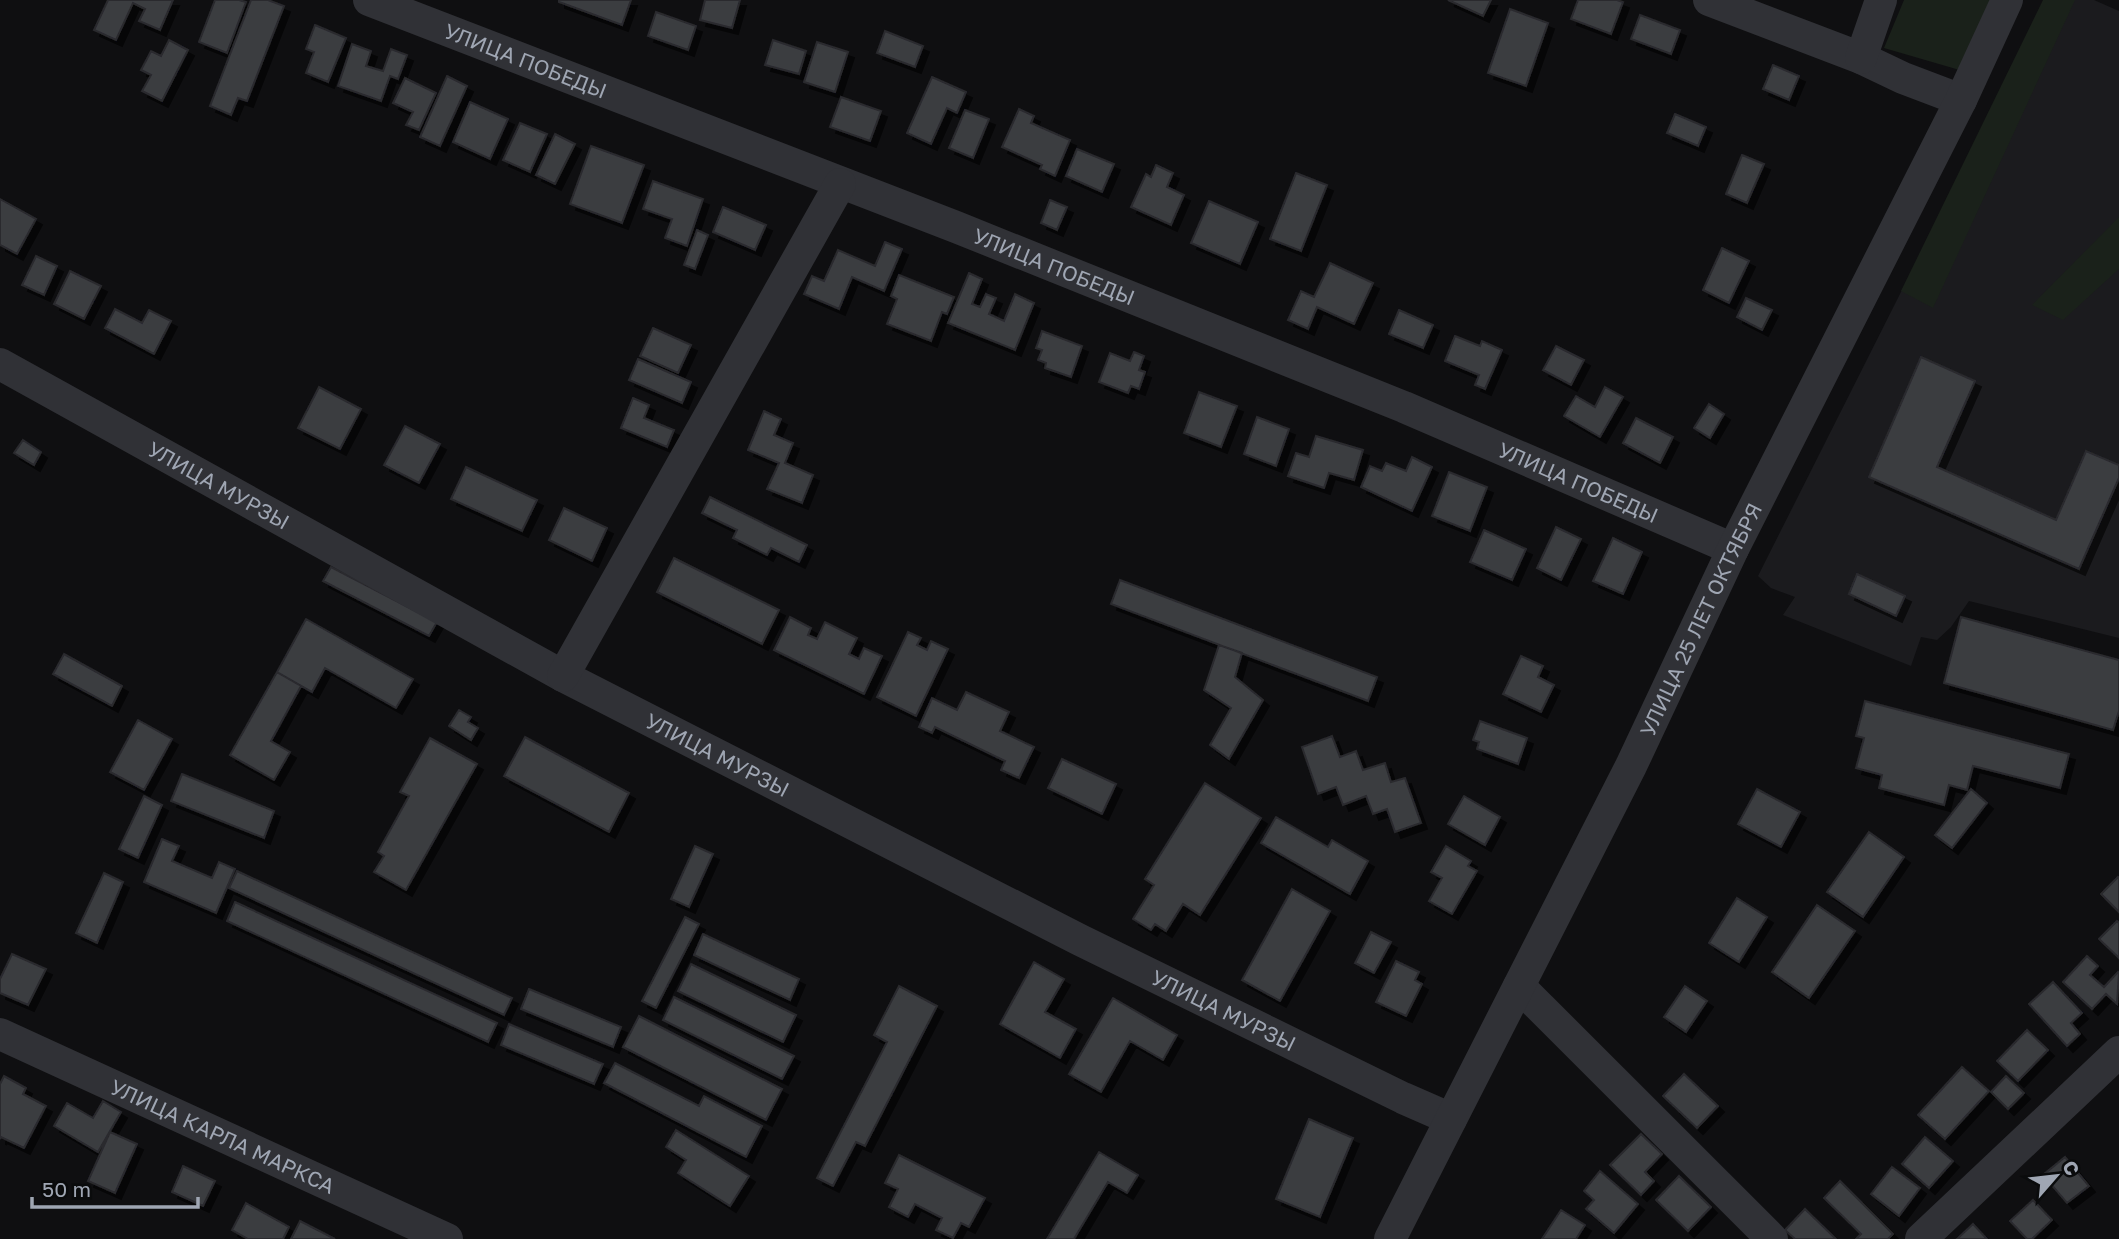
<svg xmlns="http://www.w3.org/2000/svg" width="2119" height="1239" font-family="'Golos Text',sans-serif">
	<defs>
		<filter id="shadow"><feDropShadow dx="6" dy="6" stdDeviation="0" flood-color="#0009"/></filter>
	</defs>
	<rect width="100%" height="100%" fill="#0f0f11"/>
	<!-- built -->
	<path fill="#1b1b1e" d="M2048,0h46l25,11v627l-150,-37 -18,26 -14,13 -16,-3 -10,29 -128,-51 12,-18 -24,-9 -13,-12z"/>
	<!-- green -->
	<path fill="#1a211a" d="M1904,0h90l-31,71 -79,-23z
		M2043,0h32l-142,308 -32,-17z
		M2119,217v52l-56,51 -31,-15z"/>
	<!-- building -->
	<path fill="#3b3c41" stroke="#29292d" stroke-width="2" filter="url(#shadow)" d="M108,0h65l-13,30 -21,-9 6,-12 -12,-6 -17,37 -22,-10z
		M215,0h24l7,2 -19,51 -28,-11z
		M251,0h17l16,6 -37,95 -9,-3 -7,17 -21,-9z
		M559,0h72l-9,25 -63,-23z
		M705,0h35l-8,28 -32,-8z
		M1448,0h43l-8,16z
		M1578,0h39l6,2 -12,32 -40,-15z
		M1510,9l38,14 -22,63 -38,-13z
		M656,12l40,14 -8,24 -40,-14z
		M1640,15l40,15 -9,24 -40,-15z
		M315,25l31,13 -18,44 -22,-9 8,-21 -8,-3z
		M885,31l38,15 -8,21 -38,-14z
		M169,40l19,10 -26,51 -20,-10 9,-16 -10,-5 10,-19 10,5z
		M773,40l33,11 -7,23 -34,-9z
		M817,42l31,10 -13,40 -31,-10z
		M352,44l19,7 -5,15 17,5 8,-22 16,6 -9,24 -8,-3 -9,25 -43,-15z
		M1773,65l26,11 -10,24 -26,-11z
		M447,76l20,10 -27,60 -20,-9z
		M932,77l34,15 -9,21 -10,-5 -16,36 -24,-11z
		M405,78l31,15 -17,37 -13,-5 7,-13 -20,-9z
		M841,97l40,14 -11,30 -40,-14z
		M470,102l38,17 -18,40 -37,-17z
		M1019,109l15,7 -3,7 39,17 -15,36 -15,-7 2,-4 -40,-18z
		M965,110l24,9 -16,39 -24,-10z
		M1675,114l31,13 -8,19 -31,-13z
		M520,123l27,11 -17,38 -27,-12z
		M555,134l20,10 -20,40 -19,-9z
		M591,146l53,19 -22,58 -52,-19z
		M1077,149l37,15 -12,28 -36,-16z
		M1742,155l22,9 -17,39 -21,-9z
		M1156,165l17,8 -6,14 17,8 -13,30 -40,-18 15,-33 5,3z
		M1296,173l31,12 -26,66 -31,-12z
		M653,181l50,18 -16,47 -22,-8 7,-19 -29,-10z
		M0,199l36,20 -19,35 -17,-9z
		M1050,200l17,7 -10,23 -16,-7z
		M1209,201l49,21 -18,42 -49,-21z
		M723,207l43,18 -11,25 -42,-18z
		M697,230l11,5 -13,34 -11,-4z
		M885,242l17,7 -18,42 -32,-14 -13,32 -35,-15 8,-18 12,5 14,-31 37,16z
		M1722,248l27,13 -20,42 -26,-13z
		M36,256l21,10 -13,29 -22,-10z
		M1330,263l43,20 -19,41 -37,-17 -9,22 -20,-9 13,-29 13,6z
		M70,271l31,15 -17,33 -30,-15z
		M969,273l13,6 -10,25 8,3 6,-13 10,4 -7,16 15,7 11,-27 19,9 -19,47 -67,-27z
		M899,275l55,22 -7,17 -5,-2 -11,29 -44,-17 10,-25 -6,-3z
		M1746,298l26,12 -10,20 -25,-13z
		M115,309l27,14 7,-13 22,11 -17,33 -49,-26z
		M1399,310l34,15 -10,23 -34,-14z
		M653,328l38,17 -13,28 -38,-17z
		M1042,331l40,15 -11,31 -26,-9 1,-5 -8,-3 4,-10 -6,-2z
		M1455,336l25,10 2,-5 20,9 -17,39 -10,-4 4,-10 -34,-14z
		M1556,346l28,14 -13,25 -28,-15z
		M1134,352l10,4 -5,14 6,2 -6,17 -8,-3 -3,7 -29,-11 11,-29 20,8z
		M1921,357l54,24 -38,86 119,53 30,-69 33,14v13l-40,91 -210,-92z
		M638,359l53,23 -9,21 -53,-23z
		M319,387l42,22 -21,40 -42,-21z
		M1605,387l18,10 -23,40 -36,-21 12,-20 19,11z
		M1199,392l38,14 -16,41 -37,-14z
		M633,398l16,7 -5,13 30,12 -7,17 -46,-19z
		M1709,404l15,10 -14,24 -16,-10z
		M764,411l17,8 -7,16 19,8 -8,20 28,12 -11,28 -35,-14 12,-26 -31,-13z
		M1257,417l32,12 -13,37 -32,-12z
		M1636,418l37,19 -13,26 -37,-20z
		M405,426l35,18 -21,39 -35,-18z
		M1316,436l47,14 -9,30 -25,-7 -5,15 -36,-12 8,-23 13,4z
		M23,440l18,12 -7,13 -20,-12z
		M1412,457l20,10 -20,44 -51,-24 9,-21 12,5 4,-8 20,8z
		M466,467l71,33 -15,31 -71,-32z
		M1449,472l38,15 -17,44 -38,-15z
		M710,497l97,48 -8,17 -28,-14 -4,7 -34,-17 4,-8 -35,-17z
		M564,508l43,20 -15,33 -43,-21z
		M1556,527l25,12 -20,41 -24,-12z
		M1484,530l42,19 -14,31 -42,-18z
		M1613,538l29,14 -19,42 -30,-13z
		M674,558l105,52 -17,34 -105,-52z
		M331,567l106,55 -8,14 -106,-55z
		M1857,574l48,22 -9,20 -47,-22z
		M1120,580l257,97 -9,24 -257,-97z
		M790,617l21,11 -3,7 9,4 8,-17 32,16 -8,16 10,5 5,-11 18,8 -18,38 -90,-44z
		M1961,617l158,43v51l-6,19 -169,-47z
		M306,619l107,60 -17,29 -71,-40 -13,24 -35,-20z
		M908,632l13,6 -4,7 10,5 4,-9 17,8 -32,67 -39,-19z
		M1219,645l23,8 -7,24 28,23 -34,59 -19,-14 21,-37 -27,-18z
		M64,654l58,32 -10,20 -59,-32z
		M1521,656l22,10 -5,11 16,8 -13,27 -38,-18z
		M277,672l24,14 -30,55 19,11 -16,28 -44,-25z
		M966,692l43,20 -9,19 34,16 -15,31 -18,-8 4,-9 -70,-34 -3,6 -13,-6 13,-29 25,12z
		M1865,701l204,53 -9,34 -87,-22 -6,24 -18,-5 -5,20 -65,-17 3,-13 -26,-7 8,-30 -8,-2z
		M459,710l12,7 -3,5 10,6 -7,12 -22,-14z
		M138,720l34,19 -28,51 -34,-18z
		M1480,721l47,17 -9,26 -41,-15 2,-7 -6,-2z
		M1332,736l8,21 16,-6 7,19 22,-7 6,19 14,-4 16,45 -26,9 -8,-23 -14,5 -7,-18 -23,9 -7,-18 -18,7 -16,-47z
		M525,737l104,56 -20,39 -105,-56z
		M430,738l47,26 -71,126 -32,-18 10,-16 -6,-4 31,-56 -9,-4z
		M1062,759l54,25 -14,30 -54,-26z
		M182,774l92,37 -10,27 -93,-37z
		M1205,783l56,35 -61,97 -17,-11 -17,27 -11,-7 -4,6 -18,-11 21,-34 -9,-6z
		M1757,789l43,23 -19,35 -43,-23z
		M1971,789l16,14 -35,45 -17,-13z
		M144,796l18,9 -24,53 -19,-9z
		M1464,796l36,21 -15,28 -37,-21z
		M1276,817l52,30 4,-7 36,21 -18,33 -89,-51z
		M1869,832l35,25 -41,60 -36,-25z
		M162,839l17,7 -7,15 40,17 7,-16 16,7 -19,44 -72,-31z
		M695,846l18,8 -24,53 -18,-8z
		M1446,846l25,15 -3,5 9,5 -25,43 -23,-13 13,-23 -11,-6z
		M237,871l275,127 -8,17 -275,-127z
		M104,873l19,9 -26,61 -21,-10z
		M2118,877l1,1v34l-18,-18z
		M1292,889l38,22 -50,90 -38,-21z
		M1737,898l30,19 -28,45 -30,-19z
		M235,902l262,121 -9,19 -261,-121z
		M1817,905l38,26 -46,67 -37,-26z
		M685,917l14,7 -43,84 -14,-7z
		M2117,921l2,2v35l-20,-19z
		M1371,932l20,10 -17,31 -19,-10z
		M703,934l96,45 -9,21 -96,-45z
		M12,954l34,15 -18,36 -28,-12v-14z
		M2087,956l11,10 -8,9 14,12 14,-15 1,1 -2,31 -11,-10 -14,15 -29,-27z
		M1396,961l23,11 -4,8 7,4 -16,32 -30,-14z
		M1034,962l30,17 -19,33 31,17 -16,29 -60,-34z
		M691,964l105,51 -13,27 -105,-51z
		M2053,982l29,31 -11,10 9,11 -13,12 -38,-42z
		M899,986l38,20 -72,140 -9,-4 -23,44 -16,-8 70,-136 -13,-7z
		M1685,986l22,15 -21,31 -22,-15z
		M529,989l92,38 -8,20 -92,-38z
		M674,997l120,59 -12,23 -119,-59z
		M1113,998l64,37 -14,25 -33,-19 -29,51 -32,-18z
		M639,1016l143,73 -16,31 -143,-73z
		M509,1024l94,40 -9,20 -93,-39z
		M2027,1030l21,20 -30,31 -21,-20z
		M615,1063l84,43 5,-10 58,30 -16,31 -142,-74z
		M1962,1067l27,24 -44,48 -27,-24z
		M1684,1074l34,32 -21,22 -34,-32z
		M4,1076l22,12 -3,6 23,12 -22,42 -23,-11 -1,2v-55z
		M2006,1076l18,17 -16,16 -17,-17z
		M103,1101l18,11 -23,40 -44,-26 13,-23 26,15z
		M1309,1119l44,19 -33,79 -44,-18z
		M676,1130l73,46 -19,30 -52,-33 8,-13 -20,-13z
		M110,1132l27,12 -22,49 -27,-12z
		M1641,1134l21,20 -17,18 9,9 -13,14 -31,-30z
		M1925,1137l28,24 -24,27 -27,-24z
		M1099,1152l39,23 -11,18 -19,-11 -34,57h-27z
		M899,1155l86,43 -16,29 -8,-4 -8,15 -17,-8 6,-12 -27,-14 -7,13 -19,-10 9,-18 -13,-6z
		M2065,1157l24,29 -22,17 -24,-28z
		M183,1166l32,15 -12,25 -31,-14z
		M1892,1167l28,21 -21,28 -28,-22z
		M1600,1171l38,33 -24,29 -28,-24 8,-9 -10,-9z
		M1679,1176l32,31 -23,24 -32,-31z
		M1840,1181l53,53 -5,5h-32l5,-5 -37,-36z
		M2033,1200l19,20 -20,19h-5l-17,-18z
		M246,1203l43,24 -6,12h-35l-16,-9z
		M1805,1209l31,30h-41l-10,-9z
		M1561,1210l24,15 -9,14h-34z
		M300,1221l35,18h-44z
		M1973,1224l14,15h-30z"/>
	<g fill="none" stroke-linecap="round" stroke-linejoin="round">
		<!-- minor -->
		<g stroke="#303136" stroke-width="32">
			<path id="s1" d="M369,0l587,227 448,180 329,142"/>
			<path d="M1709,0l152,58 42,20 58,22"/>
			<path d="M1861,58l20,-58"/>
			<path id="s2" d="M0,364l563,312 517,264 323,158 48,21"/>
			<path d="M563,676l277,-492"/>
			<path d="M1519,986l253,253"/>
			<path id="s3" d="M0,1034l447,205"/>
			<path id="s4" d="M1390,1239l241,-473 102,-217 228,-449 46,-100"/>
			<path d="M1921,1239l198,-187"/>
		</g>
	</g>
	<g text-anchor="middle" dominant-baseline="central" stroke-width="7" stroke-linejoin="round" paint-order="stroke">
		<!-- street labels -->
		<g font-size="21" fill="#9fa6b3" stroke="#0a0b0c">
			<text stroke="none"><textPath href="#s1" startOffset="168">УЛИЦА ПОБЕДЫ</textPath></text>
			<text stroke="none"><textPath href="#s1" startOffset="735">УЛИЦА ПОБЕДЫ</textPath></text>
			<text stroke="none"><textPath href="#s1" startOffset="1302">УЛИЦА ПОБЕДЫ</textPath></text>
			<text stroke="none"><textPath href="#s2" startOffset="250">УЛИЦА МУРЗЫ</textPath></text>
			<text stroke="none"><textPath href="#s4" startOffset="693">УЛИЦА 25 ЛЕТ ОКТЯБРЯ</textPath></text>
			<text stroke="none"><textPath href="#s2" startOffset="817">УЛИЦА МУРЗЫ</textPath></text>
			<text stroke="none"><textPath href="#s2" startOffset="1384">УЛИЦА МУРЗЫ</textPath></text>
			<text stroke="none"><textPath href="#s3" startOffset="245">УЛИЦА КАРЛА МАРКСА</textPath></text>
		</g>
	</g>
	<!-- north arrow -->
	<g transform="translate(2056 1176) rotate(62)" stroke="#0a0b0c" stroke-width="5" paint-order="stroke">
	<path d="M0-5L12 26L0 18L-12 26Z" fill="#9fa6b3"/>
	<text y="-10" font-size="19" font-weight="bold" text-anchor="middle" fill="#9fa6b3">С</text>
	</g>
	<!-- scale -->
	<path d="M32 1197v10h166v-10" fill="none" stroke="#9fa6b3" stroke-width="3.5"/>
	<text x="42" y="1197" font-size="21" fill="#9fa6b3" stroke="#0a0b0c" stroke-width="5" paint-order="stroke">50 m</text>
</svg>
